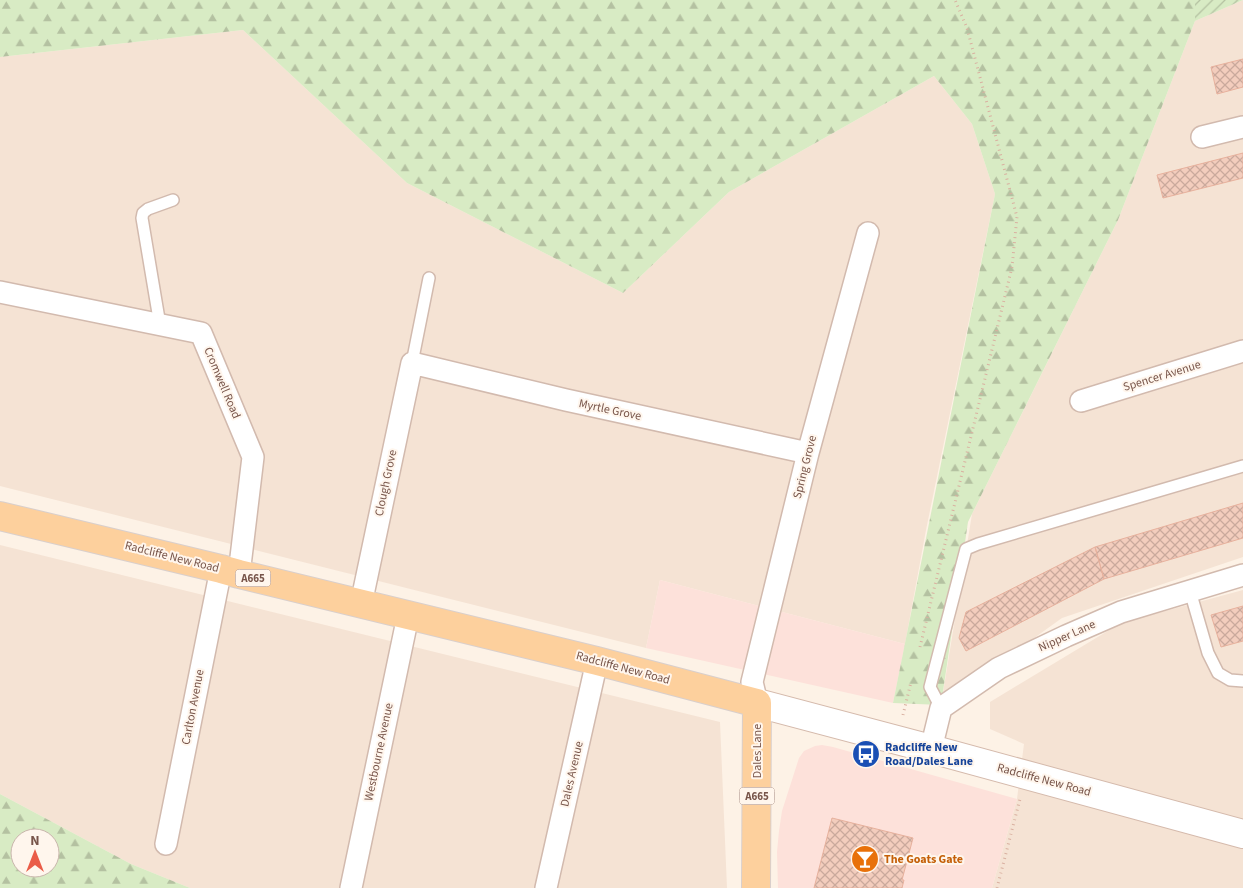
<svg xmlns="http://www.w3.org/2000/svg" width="1243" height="888" font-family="'Source Sans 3',sans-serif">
	<defs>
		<pattern id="forest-firs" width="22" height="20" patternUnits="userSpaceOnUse" patternTransform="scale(1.25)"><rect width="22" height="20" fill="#d8ebc4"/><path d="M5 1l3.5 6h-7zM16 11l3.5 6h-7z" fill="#b4c1a1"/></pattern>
		<pattern id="garden-furrows" width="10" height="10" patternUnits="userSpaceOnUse" patternTransform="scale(1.25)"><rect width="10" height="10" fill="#d8ebc4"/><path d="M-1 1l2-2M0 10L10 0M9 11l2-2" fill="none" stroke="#b4c1a1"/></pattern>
		<pattern id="building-cross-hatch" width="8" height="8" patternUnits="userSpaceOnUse" patternTransform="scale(1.25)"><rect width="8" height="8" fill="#f3cdbd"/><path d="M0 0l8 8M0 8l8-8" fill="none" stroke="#caa99c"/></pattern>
	</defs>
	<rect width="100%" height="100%" fill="#fdf2e6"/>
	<!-- residential -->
	<path fill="#f5e3d4" d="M1243,0v557l-181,61 -121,87 31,-191 146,-294 77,-199z
		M243,30l164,153 216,110 106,-101 205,-116 38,48 23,70 -69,336 -21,114 -245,-64 -14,68 -646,-162v-429z
		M0,545l720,177 7,166h-537l-59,-24 -131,-70z
		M1243,590v298h-251l25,-89 7,-55 -34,-15v-27l131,-79z"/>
	<!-- commercial -->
	<path fill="#fde1da" d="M660,580l245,64 -12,59 -247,-55z
		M822,745l11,2 184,52 -25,89h-214l-1,-36 2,-21 3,-20 17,-53 5,-7 11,-5z"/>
	<!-- forest -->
	<path fill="url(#forest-firs)" fill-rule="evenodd" d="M0,0h1195v21l-77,199 -150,302 -27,183 -48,-2 102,-509 -23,-70 -38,-48 -205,116 -106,101 -216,-110 -164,-153 -243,27z
		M0,794l131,70 59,24h-190zM20,838h30v30h-30z"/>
	<!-- garden -->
	<path fill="url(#garden-furrows)" d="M1195,0h48l-48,21z"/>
	<!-- building -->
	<path fill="url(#building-cross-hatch)" stroke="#e7b19d" d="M1243,59v28l-26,7 -6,-27z
		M1243,153v25l-80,20 -6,-23z
		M1243,503v35l-139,41 -9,-32z
		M1095,547l9,32 -138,72 -7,-13 7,-26z
		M1243,606v35l-22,6 -10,-32z
		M832,818l81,20 -11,42h2l-2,8h-88z"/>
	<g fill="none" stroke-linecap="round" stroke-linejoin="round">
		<!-- lane casing -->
		<g stroke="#d2baae" stroke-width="14">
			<path id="lane" d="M160,325l-18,-107 1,-5 5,-4 25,-9
				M412,363l17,-85
				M1190,591l18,62 10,20 12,7 13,1
				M941,708l-11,-21 36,-138 12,-5 265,-78"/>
		</g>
		<!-- street casing -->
		<g stroke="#d2baae" stroke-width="24">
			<path id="street" d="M1202,137l41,-10
				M0,292l201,41 52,124 -14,117
				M1081,401l162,-50
				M361,604l51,-241 154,37 242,53
				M757,703l-5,-21 56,-229 60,-220
				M931,749l10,-41 58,-40 67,-32 55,-24 122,-37
				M166,844l55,-275
				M351,888l57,-272
				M546,888l51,-227"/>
		</g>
		<!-- secondary casing -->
		<g stroke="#d5baac" stroke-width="30">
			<path id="secondary" d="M757,703l174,46 312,85"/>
		</g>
		<!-- primary casing -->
		<g stroke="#d9cfcc" stroke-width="30">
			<path id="primary" d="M0,516l221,53 18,5 358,87 160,42 -1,185"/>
		</g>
		<!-- path -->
		<path stroke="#d9b0a0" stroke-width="3" stroke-dasharray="1 4" stroke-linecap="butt" d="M920,647l92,-380 5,-50 -50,-189 -12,-28
			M903,715l8,-33
			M997,888l23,-89"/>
		<!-- lane -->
		<use href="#lane" stroke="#fff" stroke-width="11"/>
		<!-- street -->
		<use href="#street" stroke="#fff" stroke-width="21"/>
		<!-- secondary -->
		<use href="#secondary" stroke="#fff" stroke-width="28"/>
		<!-- primary -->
		<use href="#primary" stroke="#fdd09d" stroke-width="28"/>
	</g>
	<!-- icons -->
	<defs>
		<g id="bus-disc" transform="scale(1.4375)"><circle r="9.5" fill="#1a4fb4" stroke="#fff6ed"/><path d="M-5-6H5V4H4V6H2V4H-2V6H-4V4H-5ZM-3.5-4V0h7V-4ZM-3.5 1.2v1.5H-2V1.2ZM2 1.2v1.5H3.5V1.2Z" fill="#fff"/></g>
		<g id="bar-disc" transform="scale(1.4375)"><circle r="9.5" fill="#e8710a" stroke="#fff6ed"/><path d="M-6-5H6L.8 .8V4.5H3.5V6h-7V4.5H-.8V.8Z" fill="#fff"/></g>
	</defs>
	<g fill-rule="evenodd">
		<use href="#bus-disc" x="866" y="754"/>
		<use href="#bar-disc" x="865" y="859"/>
	</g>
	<g text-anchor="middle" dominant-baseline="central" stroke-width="4" stroke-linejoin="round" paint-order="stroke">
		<!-- shield labels -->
		<g fill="#fff6ed" stroke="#a0857b" stroke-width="1">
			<rect x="235.5" y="569.5" width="35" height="17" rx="4"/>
			<rect x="739.5" y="787.5" width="35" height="17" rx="4"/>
		</g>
		<g font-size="11" font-weight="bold" fill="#78554a">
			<text x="253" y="578">A665</text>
			<text x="757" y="796">A665</text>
		</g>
		<!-- street labels -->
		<g font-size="12" fill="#78554a" stroke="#fff6ed">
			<text transform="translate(1162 376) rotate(-17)">Spencer Avenue</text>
			<text transform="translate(222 383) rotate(67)">Cromwell Road</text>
			<text transform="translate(610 410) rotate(12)">Myrtle Grove</text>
			<text transform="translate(805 467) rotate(-76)">Spring Grove</text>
			<text transform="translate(386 483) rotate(-78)">Clough Grove</text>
			<text transform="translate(172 557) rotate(14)">Radcliffe New Road</text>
			<text transform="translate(1067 636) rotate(-24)">Nipper Lane</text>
			<text transform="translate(623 668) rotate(15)">Radcliffe New Road</text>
			<text transform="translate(193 707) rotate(-79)">Carlton Avenue</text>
			<text transform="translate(757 751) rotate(-90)">Dales Lane</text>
			<text transform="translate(379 752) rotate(-78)">Westbourne Avenue</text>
			<text transform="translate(572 774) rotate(-77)">Dales Avenue</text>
			<text transform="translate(1044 780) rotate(15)">Radcliffe New Road</text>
		</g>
		<!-- transit labels -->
		<g font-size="12" font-weight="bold" fill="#164399" stroke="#fff6ed" text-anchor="start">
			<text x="885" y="747">Radcliffe New<tspan x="885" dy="14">Road/Dales Lane</tspan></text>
		</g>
		<!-- food labels -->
		<g font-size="12" font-weight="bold" fill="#c56008" stroke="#fff6ed" text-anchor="start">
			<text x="884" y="859">The Goats Gate</text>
		</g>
	</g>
	<!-- north arrow -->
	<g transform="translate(35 853)"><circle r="24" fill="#fff6ed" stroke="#c9b6ac"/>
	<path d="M0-4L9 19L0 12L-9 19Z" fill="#ea5c48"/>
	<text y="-8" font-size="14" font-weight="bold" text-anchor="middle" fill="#78554a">N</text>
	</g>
</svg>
